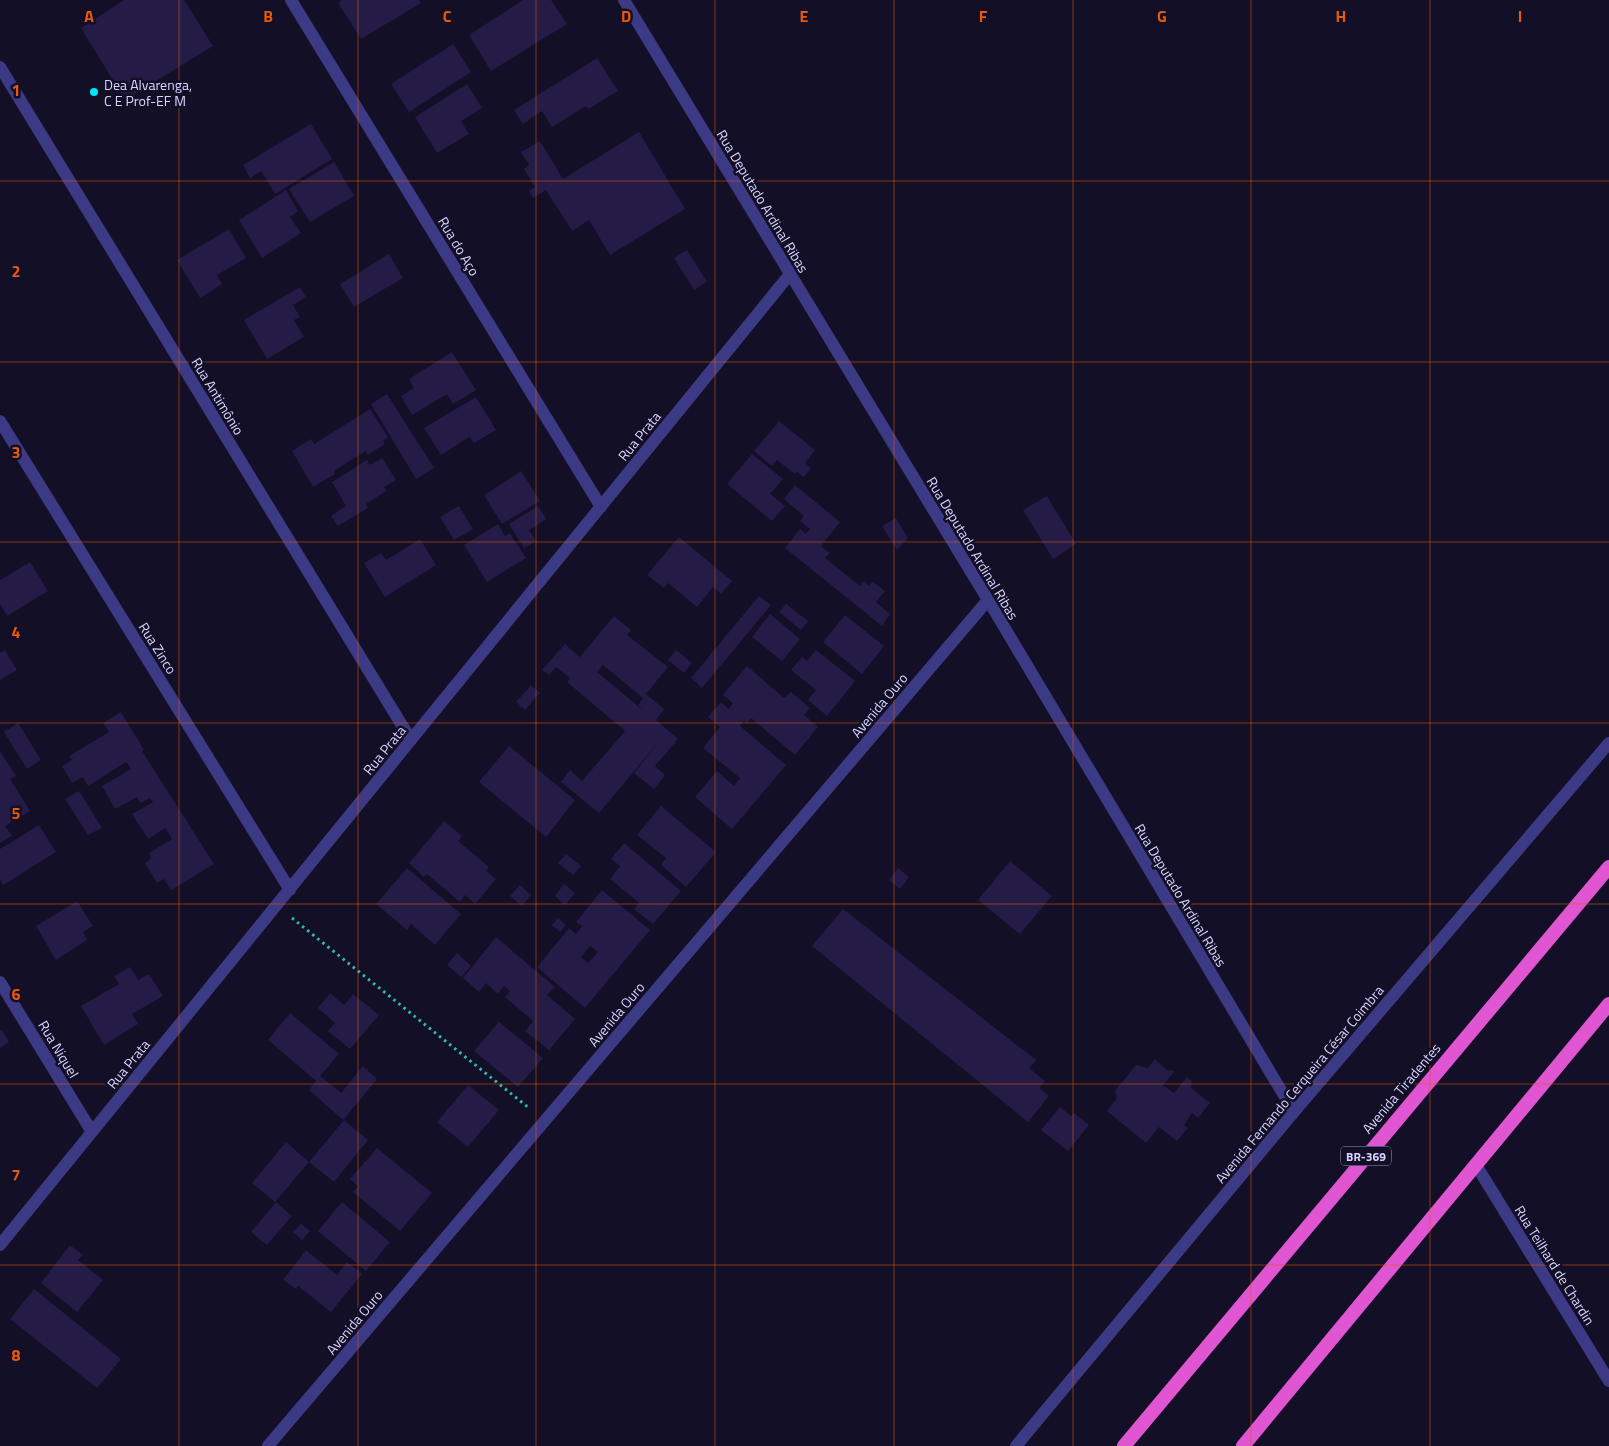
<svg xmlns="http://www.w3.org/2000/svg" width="1609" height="1446" font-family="'Titillium Web',sans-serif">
	<rect width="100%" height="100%" fill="#130f26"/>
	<!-- building -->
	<path fill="#241b47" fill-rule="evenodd" d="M124,0h60l29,46 -88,54 -44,-72z
		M342,0h77l2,3 -60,36 -23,-36z
		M523,0h28l16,24 -76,47 -22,-36z
		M453,44l18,28 -62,40 -18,-28z
		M597,58l21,33 -30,18 -2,-3 -34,21 -10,-16 -19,13 -9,-14z
		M467,84l15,24 -21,13 8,13 -32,19 -22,-36z
		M311,124l21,35 -57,35 -14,-23 -11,7 -7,-13z
		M639,132l46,77 -75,46 -21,-35 -17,11 -26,-41 -13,8 -4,-7 6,-4 -11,-18 5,-4 -8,-13 19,-11 23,38z
		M334,162l20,34 -44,26 -21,-33z
		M286,190l12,21 -8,6 11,16 -39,25 -23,-38z
		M229,229l17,29 -29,17 5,9 -22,14 -23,-38z
		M687,250l20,32 -13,8 -20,-32z
		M389,254l14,24 -49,29 -14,-23z
		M300,287l6,10 -13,8 7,12 -6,3 10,17 -37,22 -23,-39z
		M452,352l24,38 -23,14 -6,-10 -35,21 -11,-19 13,-8 -5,-9z
		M387,394l47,74 -18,11 -45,-75z
		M476,397l20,33 -22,13 -5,-6 -28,18 -17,-27z
		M370,409l18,28 -5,4 2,3 -18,11 -1,-4 -32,20 1,3 -22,13 -21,-36 19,-12 3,5z
		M779,421l36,29 -10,13 6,5 -7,9 -7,-5 -2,2 -18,-14 -5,6 -18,-15z
		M752,454l31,25 -13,15 15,12 -13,15 -45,-37z
		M382,458l14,22 -12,7 2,4 -20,13 2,4 -30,18 -7,-10 15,-10 -14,-24 35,-22 3,5z
		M521,471l19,30 -38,23 -18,-29z
		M795,485l45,37 -19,24 9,7 -5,5 35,28 4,-5 5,5 3,-5 13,10 -9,11 14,12 -8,12 -97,-78 15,-19 6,5 4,-5 -10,-8 4,-5 -20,-17z
		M1047,496l29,48 -23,15 -30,-49z
		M459,506l14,23 -19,11 -14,-23z
		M538,506l8,13 -17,11 7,11 -12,7 -15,-24z
		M896,518l12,20 -11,12 -15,-24z
		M498,524l7,12 5,-3 16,25 -39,24 -23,-37z
		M679,537l53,44 -11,13 -8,-7 -16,20 -29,-24 -4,5 -17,-13z
		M420,539l16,26 -51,32 -21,-34 17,-10 5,7z
		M30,562l18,29 -41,25 -7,-12v-24z
		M759,596l12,9 -69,83 -11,-10z
		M786,604l22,17 -7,9 -22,-18z
		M770,614l30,25 -18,22 -30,-24z
		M845,615l39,31 -22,28 -39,-32z
		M614,616l17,14 -4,5 41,32 -22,27 18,15 -8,11 22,19 -23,27 10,9 -11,14 -20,-16 28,-35 -63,75 -38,-31 9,-12 12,11 43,-50 -58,-49 3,-4 -14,-11 -7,8 -7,-5 23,-26 15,13zM603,665l40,33 -5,7 6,6 -47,-39z
		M5,650l12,20 -17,10v-27z
		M676,650l16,13 -8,10 -16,-13z
		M816,650l39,31 -28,35 -19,-16 8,-10 -25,-20 11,-13 5,4z
		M747,666l37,32 7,-6 19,16 -6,7 14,12 -23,28 -44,-37 -4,6 -3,-3 -4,5 46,39 -54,64 -37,-32 22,-26 17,15 6,-8 -37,-30 17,-21 -12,-10 13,-15 8,7 4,-6 -10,-8z
		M531,685l9,8 -15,17 -9,-8z
		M121,712l23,38 -2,1 72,113 -43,26 -7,-11 -7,4 -12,-20 6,-5 -2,-5 23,-14 -7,-11 -17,11 -16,-25 21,-12 -3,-4 -10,5 -3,-6 -22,12 -13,-23 29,-17 -5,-7 -38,24 -5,-9 -11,6 -10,-17 10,-6 -3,-4 40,-24 -6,-9z
		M18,723l23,37 -14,9 -23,-37z
		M509,746l66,54 -29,37 -67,-55z
		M0,751l16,25 -6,3 20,32 -25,15 7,10 -12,7z
		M79,791l23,37 -14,7 -23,-36z
		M661,806l55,46 -30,35 -25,-22 5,-7 -29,-23z
		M444,821l18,15 -4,5 31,26 -3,4 10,8 -21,25 -10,-9 -5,7 -33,-28 -3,3 -15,-14z
		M39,825l17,27 -53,33 -3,-5v-31z
		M624,843l57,48 -28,33 -19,-15 5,-6 -29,-24 10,-13 -9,-7z
		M566,854l15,12 -8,9 -15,-12z
		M1010,861l42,35 -32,38 -42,-34z
		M407,868l54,46 -26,31 -24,-21 -4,6 -31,-26z
		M898,868l11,9 -9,12 -11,-9z
		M564,884l11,9 -10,12 -10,-9z
		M520,885l11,10 -9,11 -12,-10z
		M602,890l48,40 -65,78 -48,-41 32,-39 7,6 6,-8 -6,-4zM590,946l8,6 -10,11 -7,-6z
		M77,901l16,25 -10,6 4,8 -31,20 -20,-34z
		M843,909l193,151 -7,8 16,13 -6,7 10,8 -21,26 -216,-176z
		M558,918l8,7 -6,7 -8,-7z
		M496,937l59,50 -8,8 28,24 -26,31 -24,-19 8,-10 -28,-24 5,-6 -6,-5 -6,8 -12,-11 -7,9 -16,-14z
		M457,953l14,13 -10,11 -14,-12z
		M130,967l8,13 11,-6 14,22 -31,18 6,10 -34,21 -23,-39 38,-22 -5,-8z
		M330,993l14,12 9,-11 26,21 -29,34 -22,-18 7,-8 -17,-15z
		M290,1013l49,41 -19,22 21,17 22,-27 14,13 -34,41 -34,-30 7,-9 -48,-41z
		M499,1022l44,36 -25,29 -44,-36z
		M2,1030l7,12 -9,6v-17z
		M1155,1059l12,11 8,1 -12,14 11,8 13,-16 5,4 -1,7 19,15 -12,15 -6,-5 -8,12 4,3 -11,13 -18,-14 -13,16 -39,-32 10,-13 -2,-7 21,-26 12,3z
		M468,1085l31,25 -31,37 -31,-25z
		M1060,1107l11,9 3,-3 15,12 -21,26 -27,-21z
		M344,1120l24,20 -34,42 -25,-20z
		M286,1142l23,20 -34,40 -23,-19z
		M377,1148l55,45 -32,38 -47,-39 5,-6 -8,-7z
		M276,1202l16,14 -25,29 -16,-13z
		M342,1202l48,40 -24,29 -48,-40z
		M301,1224l9,7 -8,9 -9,-8z
		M70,1245l13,10 -5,5 25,20 -26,32 -36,-29z
		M306,1250l31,25 10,-13 15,12 -31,38 -33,-26 -2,3 -13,-9z
		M34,1289l87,70 -24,29 -87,-69z"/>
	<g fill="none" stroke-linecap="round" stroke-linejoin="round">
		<!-- path -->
		<path stroke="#2fb8b0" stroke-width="3" stroke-dasharray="2.5 4" stroke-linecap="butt" d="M292,918l237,190"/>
		<!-- minor -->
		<path stroke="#3d3a85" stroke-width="12" d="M291,0l310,507
			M624,0l364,600 306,512
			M0,67l411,673
			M0,421l290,469
			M0,982l92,150
			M1476,1165l133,216
			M0,1245l790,-971
			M268,1446l720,-846
			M1016,1446l278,-334 315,-369"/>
		<!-- trunk -->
		<path stroke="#e055d1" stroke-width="14" d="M1124,1446l485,-579
			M1243,1446l366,-442"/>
	</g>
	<!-- grid -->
	<path fill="none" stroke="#e8590c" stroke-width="1" stroke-opacity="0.55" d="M179,0v1446M358,0v1446M536,0v1446M715,0v1446M894,0v1446M1073,0v1446M1251,0v1446M1430,0v1446M0,181h1609M0,362h1609M0,542h1609M0,723h1609M0,904h1609M0,1084h1609M0,1265h1609"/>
	<!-- markers -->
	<circle fill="#00e5ff" stroke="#130f26" stroke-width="2" cx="94" cy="92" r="5"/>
	<g text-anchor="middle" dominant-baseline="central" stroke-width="5" stroke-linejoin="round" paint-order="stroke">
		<!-- shield labels -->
		<rect fill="#130f26" stroke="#9e99be" stroke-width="1" x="1341" y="1146.5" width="50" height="19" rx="4"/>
		<g font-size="12" font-weight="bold" fill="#d9d4ff">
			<text x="1366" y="1156">BR-369</text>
		</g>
		<!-- poi labels -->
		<g font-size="14" fill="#d9d4ff" stroke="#130f26" text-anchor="start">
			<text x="104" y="84">Dea Alvarenga,<tspan x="104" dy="16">C E Prof-EF M</tspan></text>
		</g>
		<!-- street labels -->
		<g font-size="14" fill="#d9d4ff" stroke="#130f26">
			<text transform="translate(763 201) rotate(59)">Rua Deputado Ardinal Ribas</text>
			<text transform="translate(459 246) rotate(59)">Rua do Aço</text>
			<text transform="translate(218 396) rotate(59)">Rua Antimônio</text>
			<text transform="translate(639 436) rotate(-51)">Rua Prata</text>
			<text transform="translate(973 548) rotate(59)">Rua Deputado Ardinal Ribas</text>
			<text transform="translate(158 648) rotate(58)">Rua Zinco</text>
			<text transform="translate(879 705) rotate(-50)">Avenida Ouro</text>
			<text transform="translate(384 750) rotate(-51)">Rua Prata</text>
			<text transform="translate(1181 895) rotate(59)">Rua Deputado Ardinal Ribas</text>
			<text transform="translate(616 1014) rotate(-50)">Avenida Ouro</text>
			<text transform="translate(59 1049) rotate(59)">Rua Niquel</text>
			<text transform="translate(128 1064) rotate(-51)">Rua Prata</text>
			<text transform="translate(1299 1084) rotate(-50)">Avenida Fernando Cerqueira César Coimbra</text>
			<text transform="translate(1401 1088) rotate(-50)">Avenida Tiradentes</text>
			<text transform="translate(1555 1265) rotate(58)">Rua Teilhard de Chardin</text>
			<text transform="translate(354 1322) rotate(-50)">Avenida Ouro</text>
		</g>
	</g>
	<g font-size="16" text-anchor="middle" font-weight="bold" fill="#e8590c" stroke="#130f26" stroke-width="5" stroke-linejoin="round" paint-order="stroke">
		<text x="89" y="22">A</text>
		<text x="268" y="22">B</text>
		<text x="447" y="22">C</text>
		<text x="626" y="22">D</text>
		<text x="804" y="22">E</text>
		<text x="983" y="22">F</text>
		<text x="1162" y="22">G</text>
		<text x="1341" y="22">H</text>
		<text x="1520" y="22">I</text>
		<text x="16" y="96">1</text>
		<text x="16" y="277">2</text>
		<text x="16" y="458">3</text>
		<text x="16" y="638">4</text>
		<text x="16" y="819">5</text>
		<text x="16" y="1000">6</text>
		<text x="16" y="1181">7</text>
		<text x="16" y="1361">8</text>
	</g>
</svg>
